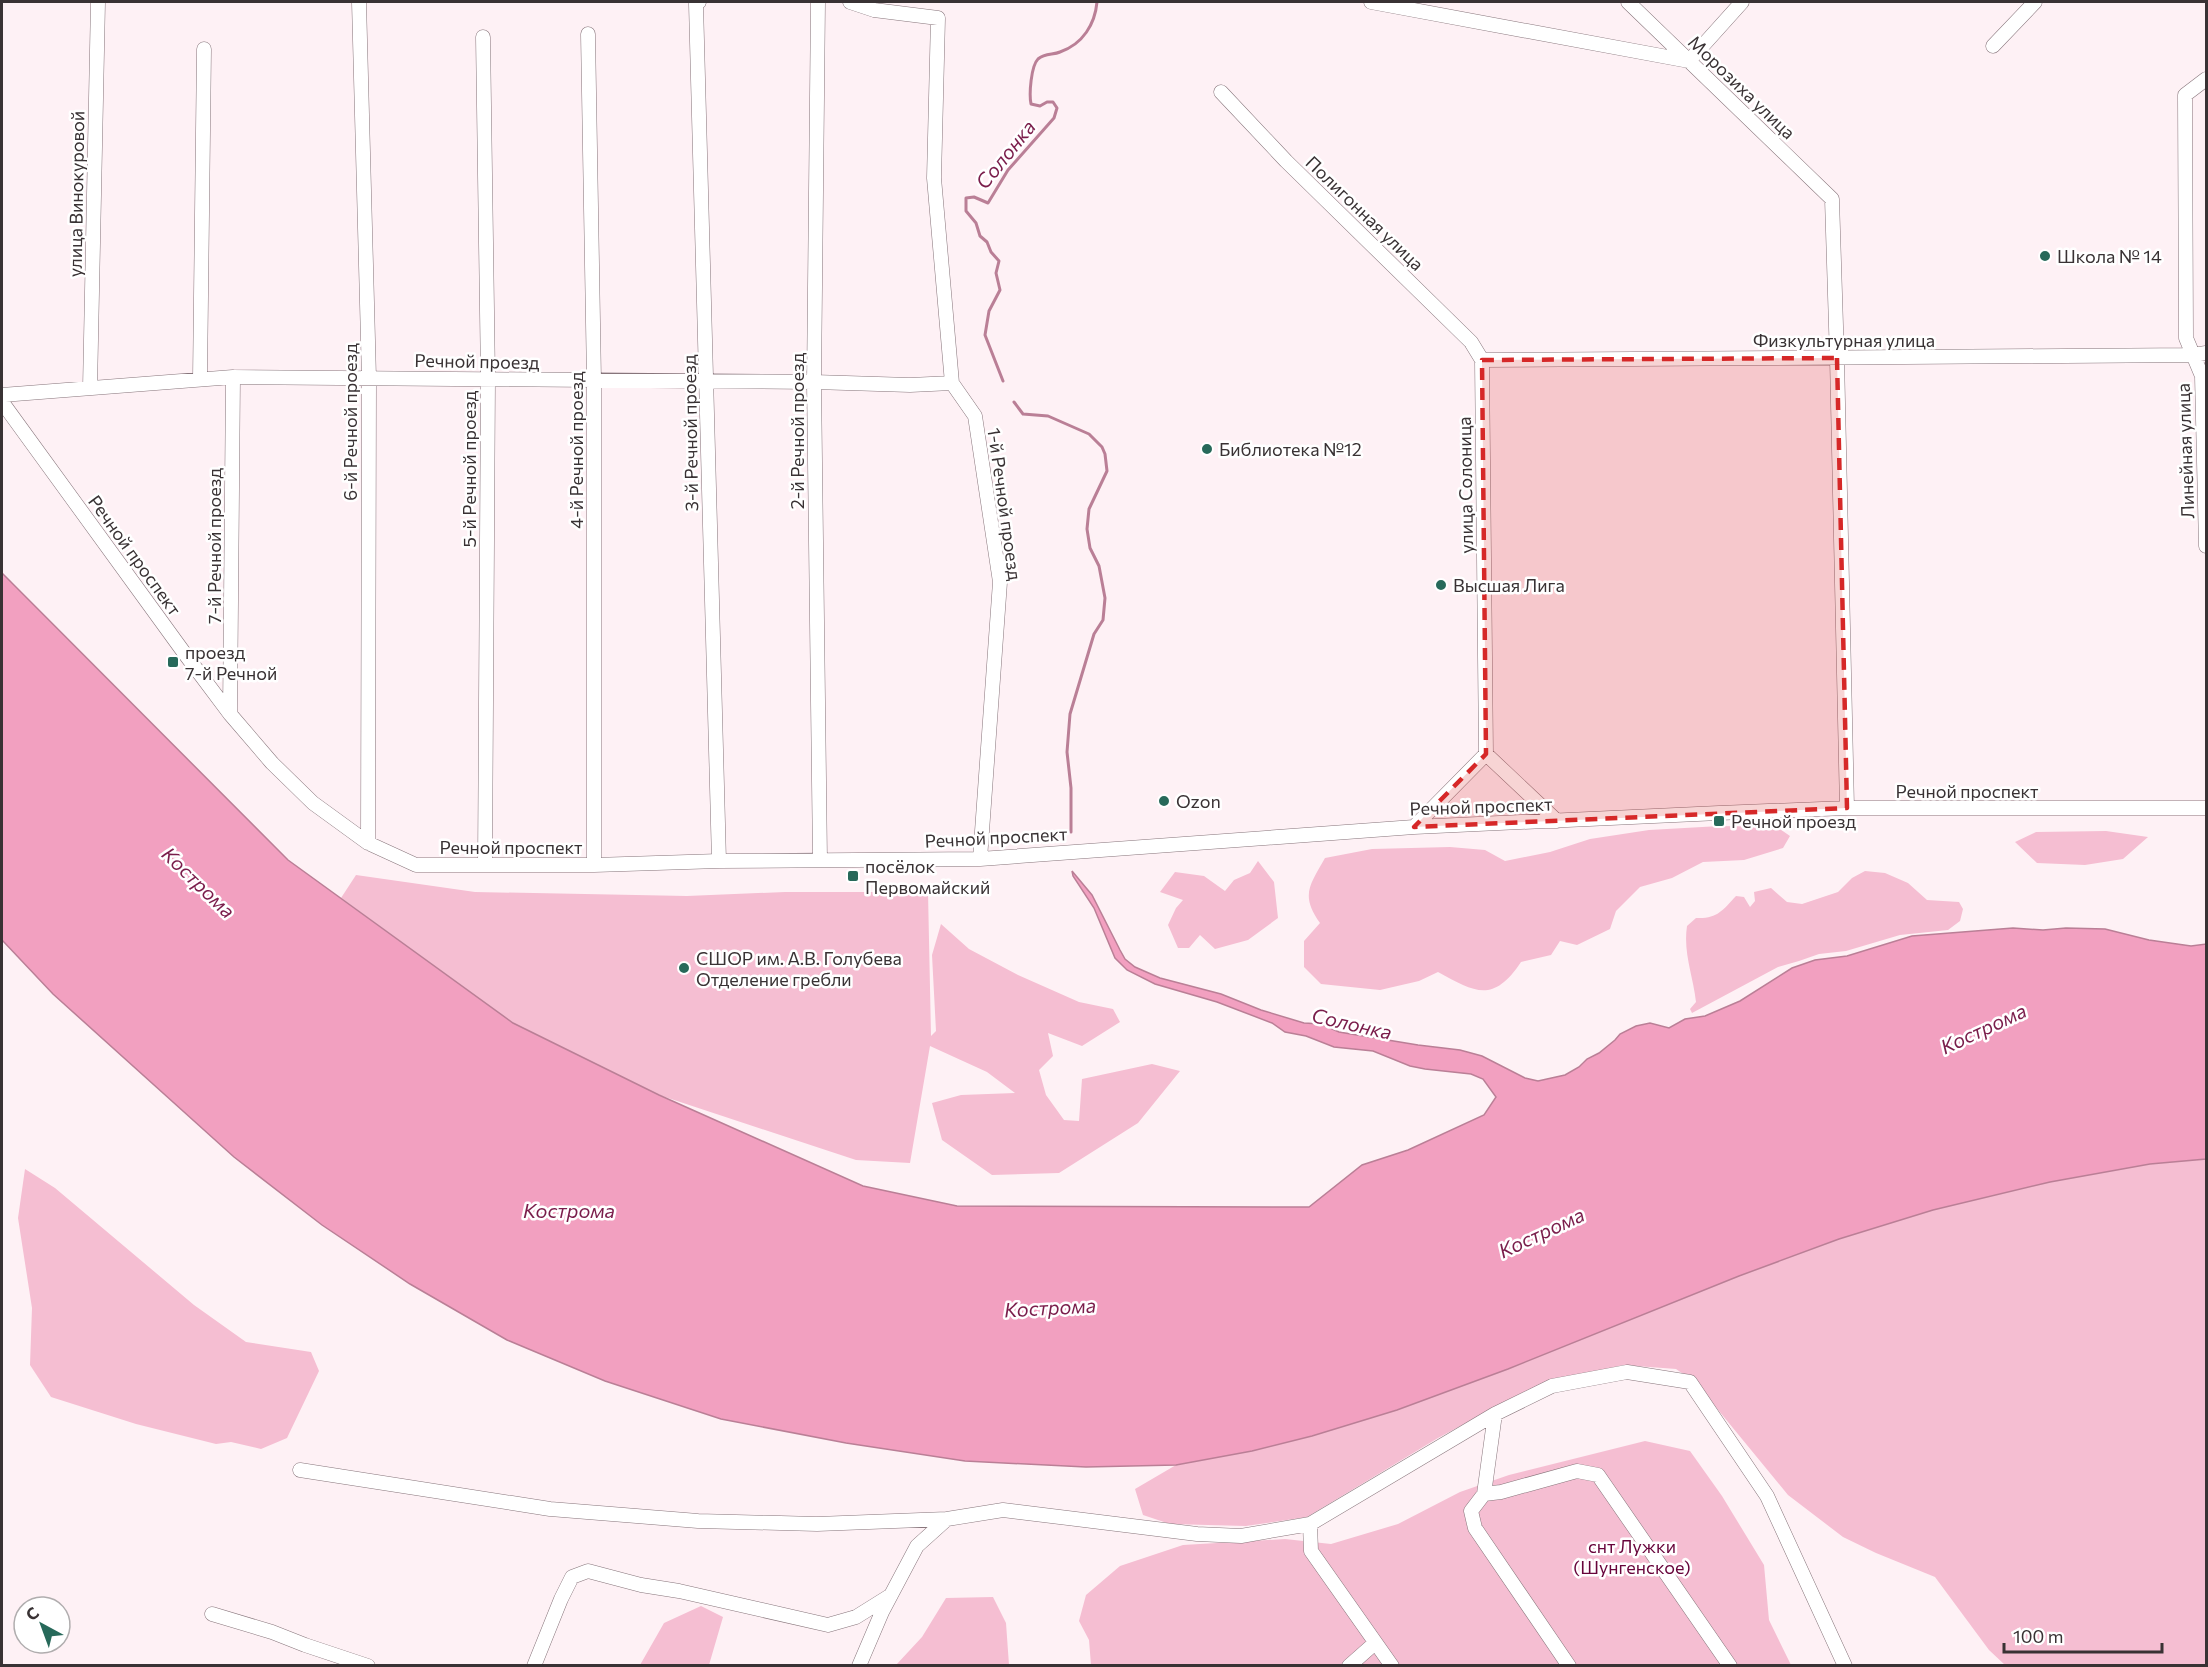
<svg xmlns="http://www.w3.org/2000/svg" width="2208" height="1667" font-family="Commissioner,sans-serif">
	<rect width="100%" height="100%" fill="#fef1f5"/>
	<!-- green -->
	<path fill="#f5bed2" d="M1720,826l57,1 13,9 -7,12 -39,12 -41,2 -31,16 -32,9 -24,24 -6,18 -33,16 -17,-4 -9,14 -30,7c-28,42 -46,30 -83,10l-19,9 -39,9 -59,-6 -17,-17v-26l16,-18c-20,-28 -10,-38 5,-65l47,-9 78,-2 35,3 20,11 45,-9 40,-13 59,-9z
		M2106,831l42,6 -25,22 -38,6 -48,-2 -22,-21 21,-10z
		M1258,861l16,21 4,36 -30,22 -33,9 -15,-14 -11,13h-11l-10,-23 8,-17 7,-8 -23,-8 15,-20 29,4 21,15 9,-11 16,-7z
		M1865,871l20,2 23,10 19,17 32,2 4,7 -3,12 -12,9 -48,5 -54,16 -27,3 -20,7 -21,6 -86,46 -2,-4 6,-7c-3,-27 -13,-49 -9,-76l9,-8c21,1 26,-7 40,-22l8,1 6,10 5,-6 -1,-9 17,-4 16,14 15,2 36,-12 14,-14z
		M356,875l119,17 212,4 98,-4h143l3,144 5,-5 -4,-76 9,-31 28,25 49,26 61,27 34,7 7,13 -38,24 -34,-13 5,23 -14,14 7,25 18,25 15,1 3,-42 70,-15 28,7 -42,52 -79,50 -67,2 -50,-35 -10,-37 29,-8 54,-2 -28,-21 -57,-26 -20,117 -54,-3 -197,-65 -146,-72 -172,-125z
		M2206,1159v506h-201l-16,-15 -54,-73 -59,-24 -33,-16 -55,-42 -92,-112 -20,-14 -53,-4 -73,17 -47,21 -65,35 -131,79 -61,9 -76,-2 -27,-9 -8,-26 41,-24 76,-14 60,-15 85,-26 111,-41 231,-93 100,-37 94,-29 117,-28 100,-18z
		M25,1169l30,19 139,117 52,37 65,10 8,19 -32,67 -26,11 -30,-7 -15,2 -80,-20 -85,-27 -21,-32 2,-57 -14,-90z
		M1645,1441l45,10 32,45 42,69 5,55 22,45h-700l-2,-25 -10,-19 7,-26 34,-29 63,-21 102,-6 46,5 67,-20 62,-32 49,-17z
		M993,1597l13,26 3,42h-113l26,-28 24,-39z
		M701,1606l22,11 -14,48h-69l24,-42z"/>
	<!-- water -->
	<path fill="#f2a0c0" stroke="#ba7f96" stroke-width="1.5" d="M2,573l286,287 225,163 146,72 204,91 94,20 352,1 53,-42 46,-15 76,-35 12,-18 -13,-18 -12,-5 -46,-5 -15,-3 -37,-15 -39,-4 -28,-11 -21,-4 -13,-9 -55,-21 -62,-18 -28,-14 -12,-12 -21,-50 -21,-32 -1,-5 20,24 28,55 5,9 10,8 25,11 61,16 40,16 43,13 17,1 18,8 79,13 42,5 22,6 43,22 13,3 27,-6 14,-8 8,-8 12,-6 16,-13 5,-6 16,-8 14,-3 19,5 16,-9 20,-3 35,-15 52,-33 23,-8 32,-4 65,-20 101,-8 30,2 23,-2 39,1 44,11 42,6 15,-2v215l-56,5 -100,18 -117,28 -94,29 -100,37 -231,93 -111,41 -85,26 -60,15 -76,14 -90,2 -121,-6 -119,-18 -125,-24 -116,-38 -98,-41 -97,-56 -88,-59 -88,-68 -181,-163 -51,-54z"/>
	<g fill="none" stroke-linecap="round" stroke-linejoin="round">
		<!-- stream -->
		<path stroke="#ba7f96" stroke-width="3" d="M1003,381l-18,-46 4,-24 11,-21 -4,-17 3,-12 -8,-9 -4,-10 -7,-6 -4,-13 -10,-12v-13l8,-1 14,6 20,-33 46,-52 3,-10 -4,-6h-6l-7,4 -9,-2c-2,-10 0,-38 7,-45 7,-6 15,-4 22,-7 23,-8 35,-28 37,-50
			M1014,402l9,12 25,2 41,18 13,13 3,7 2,17 -18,38 -2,20 3,19 9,18 6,32 -2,22 -9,14 -24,80 -3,38 4,36v44"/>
		<!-- minor casing -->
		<g stroke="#87757b" stroke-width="15">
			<path id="minor" d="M359,2l10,376 -1,465
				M699,2l-3,2 23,857
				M818,2l-4,380 6,478
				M850,2l24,8 64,8 -4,160 18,205 23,33 25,166 -20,277
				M1371,2l318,59 53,-59
				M1628,2l204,197 5,159 10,450
				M588,34l6,346v485
				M483,37l5,342 -3,486
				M1993,46l42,-44
				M2206,79l-21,16 1,243 16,38 4,170
				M1221,92l65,69 185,181 11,18
				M1482,360l711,-5 13,-2
				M1482,360l4,394
				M200,379l4,-330
				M90,388l8,-386
				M2,395l231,-18 581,5 96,3 42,-2
				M2,402l183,252 45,60 42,49 41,40 55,40 48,22h178l125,-4 261,-2 434,-32 305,-14 128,-5h359
				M230,714l3,-337
				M1486,754l71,67
				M1414,827l72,-73
				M1495,1414l-11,80 -13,17 4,17 94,138
				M300,1470l250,39 148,12 119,3 130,-5
				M1484,1494l17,-2 76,-21 21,4 132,191
				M1310,1524l1,27 81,115
				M212,1614l60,18 33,13 63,21
				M534,1666l27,-67 11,-22 16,-6 53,14 38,6 149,34 28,-8 32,-20
				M859,1666l23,-54 35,-66 30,-27 56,-9 194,24 44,2 69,-12 185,-110 57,-28 75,-14 63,10 77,114 78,170
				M1349,1666l26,-23"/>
		</g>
		<!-- minor -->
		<use href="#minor" stroke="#fff" stroke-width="14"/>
	</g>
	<!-- marked area -->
	<path fill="#d62828" fill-opacity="0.2" stroke="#d62828" stroke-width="4.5" stroke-dasharray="12 8" stroke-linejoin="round" d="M1837,358l10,450 -433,19 72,-73 -4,-394z"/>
	<!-- markers -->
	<g fill="#27695a" stroke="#fff" stroke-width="2">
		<circle cx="2045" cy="256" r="6"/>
		<circle cx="1207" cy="449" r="6"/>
		<circle cx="1441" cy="585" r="6"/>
		<rect x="167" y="656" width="12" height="12" rx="3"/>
		<circle cx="1164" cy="801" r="6"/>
		<rect x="1713" y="815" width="12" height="12" rx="3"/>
		<rect x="847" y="870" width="12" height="12" rx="3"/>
		<circle cx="684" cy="968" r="6"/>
	</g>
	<g text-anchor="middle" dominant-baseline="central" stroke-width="5" stroke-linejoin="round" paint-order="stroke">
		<!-- street labels -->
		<g font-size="18" fill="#393234" stroke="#fff">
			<text transform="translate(1742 87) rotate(44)">Морозиха улица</text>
			<text transform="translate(76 194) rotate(-89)">улица Винокуровой</text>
			<text transform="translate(1365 213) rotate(44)">Полигонная улица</text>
			<text x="1844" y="340">Физкультурная улица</text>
			<text transform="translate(477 361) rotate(1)">Речной проезд</text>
			<text transform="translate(350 422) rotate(-90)">6-й Речной проезд</text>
			<text transform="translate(797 431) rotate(-90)">2-й Речной проезд</text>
			<text transform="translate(690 433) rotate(-91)">3-й Речной проезд</text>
			<text transform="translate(576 450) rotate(-90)">4-й Речной проезд</text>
			<text transform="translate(2185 451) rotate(-92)">Линейная улица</text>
			<text transform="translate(469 469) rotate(-90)">5-й Речной проезд</text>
			<text transform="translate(1465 485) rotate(-91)">улица Солоница</text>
			<text transform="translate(1005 504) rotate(82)">1-й Речной проезд</text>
			<text transform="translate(214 546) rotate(-90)">7-й Речной проезд</text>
			<text transform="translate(135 555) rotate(54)">Речной проспект</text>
			<text x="1967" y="791">Речной проспект</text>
			<text transform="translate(1481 806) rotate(-2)">Речной проспект</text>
			<text transform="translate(996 837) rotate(-3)">Речной проспект</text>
			<text x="511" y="847">Речной проспект</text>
		</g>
		<!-- poi labels -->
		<g font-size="18" fill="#393234" stroke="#fff" text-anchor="start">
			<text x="2057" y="256">Школа № 14</text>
			<text x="1219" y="449">Библиотека №12</text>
			<text x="1453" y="585">Высшая Лига</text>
			<text x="185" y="652">проезд<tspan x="185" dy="21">7-й Речной</tspan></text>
			<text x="1176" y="801">Ozon</text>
			<text x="1731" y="821">Речной проезд</text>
			<text x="865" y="866">посёлок<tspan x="865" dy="21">Первомайский</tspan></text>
			<text x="696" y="958">СШОР им. А.В. Голубева<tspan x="696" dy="21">Отделение гребли</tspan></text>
		</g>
		<!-- park labels -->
		<g font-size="18" fill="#67043b" stroke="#fff">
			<text x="1632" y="1546">снт Лужки<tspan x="1632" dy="21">(Шунгенское)</tspan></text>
		</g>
		<!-- water labels -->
		<g font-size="20" font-style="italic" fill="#7a1d4b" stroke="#fff">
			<text transform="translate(1005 154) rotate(-51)">Солонка</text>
			<text transform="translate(199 882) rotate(44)">Кострома</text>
			<text transform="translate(1352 1023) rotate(13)">Солонка</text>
			<text transform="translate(1983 1028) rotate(-25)">Кострома</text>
			<text x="569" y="1210">Кострома</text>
			<text transform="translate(1541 1232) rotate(-25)">Кострома</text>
			<text transform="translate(1050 1307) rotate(-3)">Кострома</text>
		</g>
	</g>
	<!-- border -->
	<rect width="2208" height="1667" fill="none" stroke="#393234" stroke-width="6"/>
	<!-- north arrow -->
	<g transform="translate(42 1625) rotate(319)"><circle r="28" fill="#ffffff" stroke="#b0adae" stroke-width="1.5"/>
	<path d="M0-4.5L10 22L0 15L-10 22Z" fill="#27695a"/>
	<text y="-9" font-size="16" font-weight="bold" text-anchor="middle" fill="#393234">С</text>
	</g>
	<!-- scale -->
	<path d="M2004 1643v9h158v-9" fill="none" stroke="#393234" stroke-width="3"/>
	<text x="2013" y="1643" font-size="18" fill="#393234" stroke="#ffffff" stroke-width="4.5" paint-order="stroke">100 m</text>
</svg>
